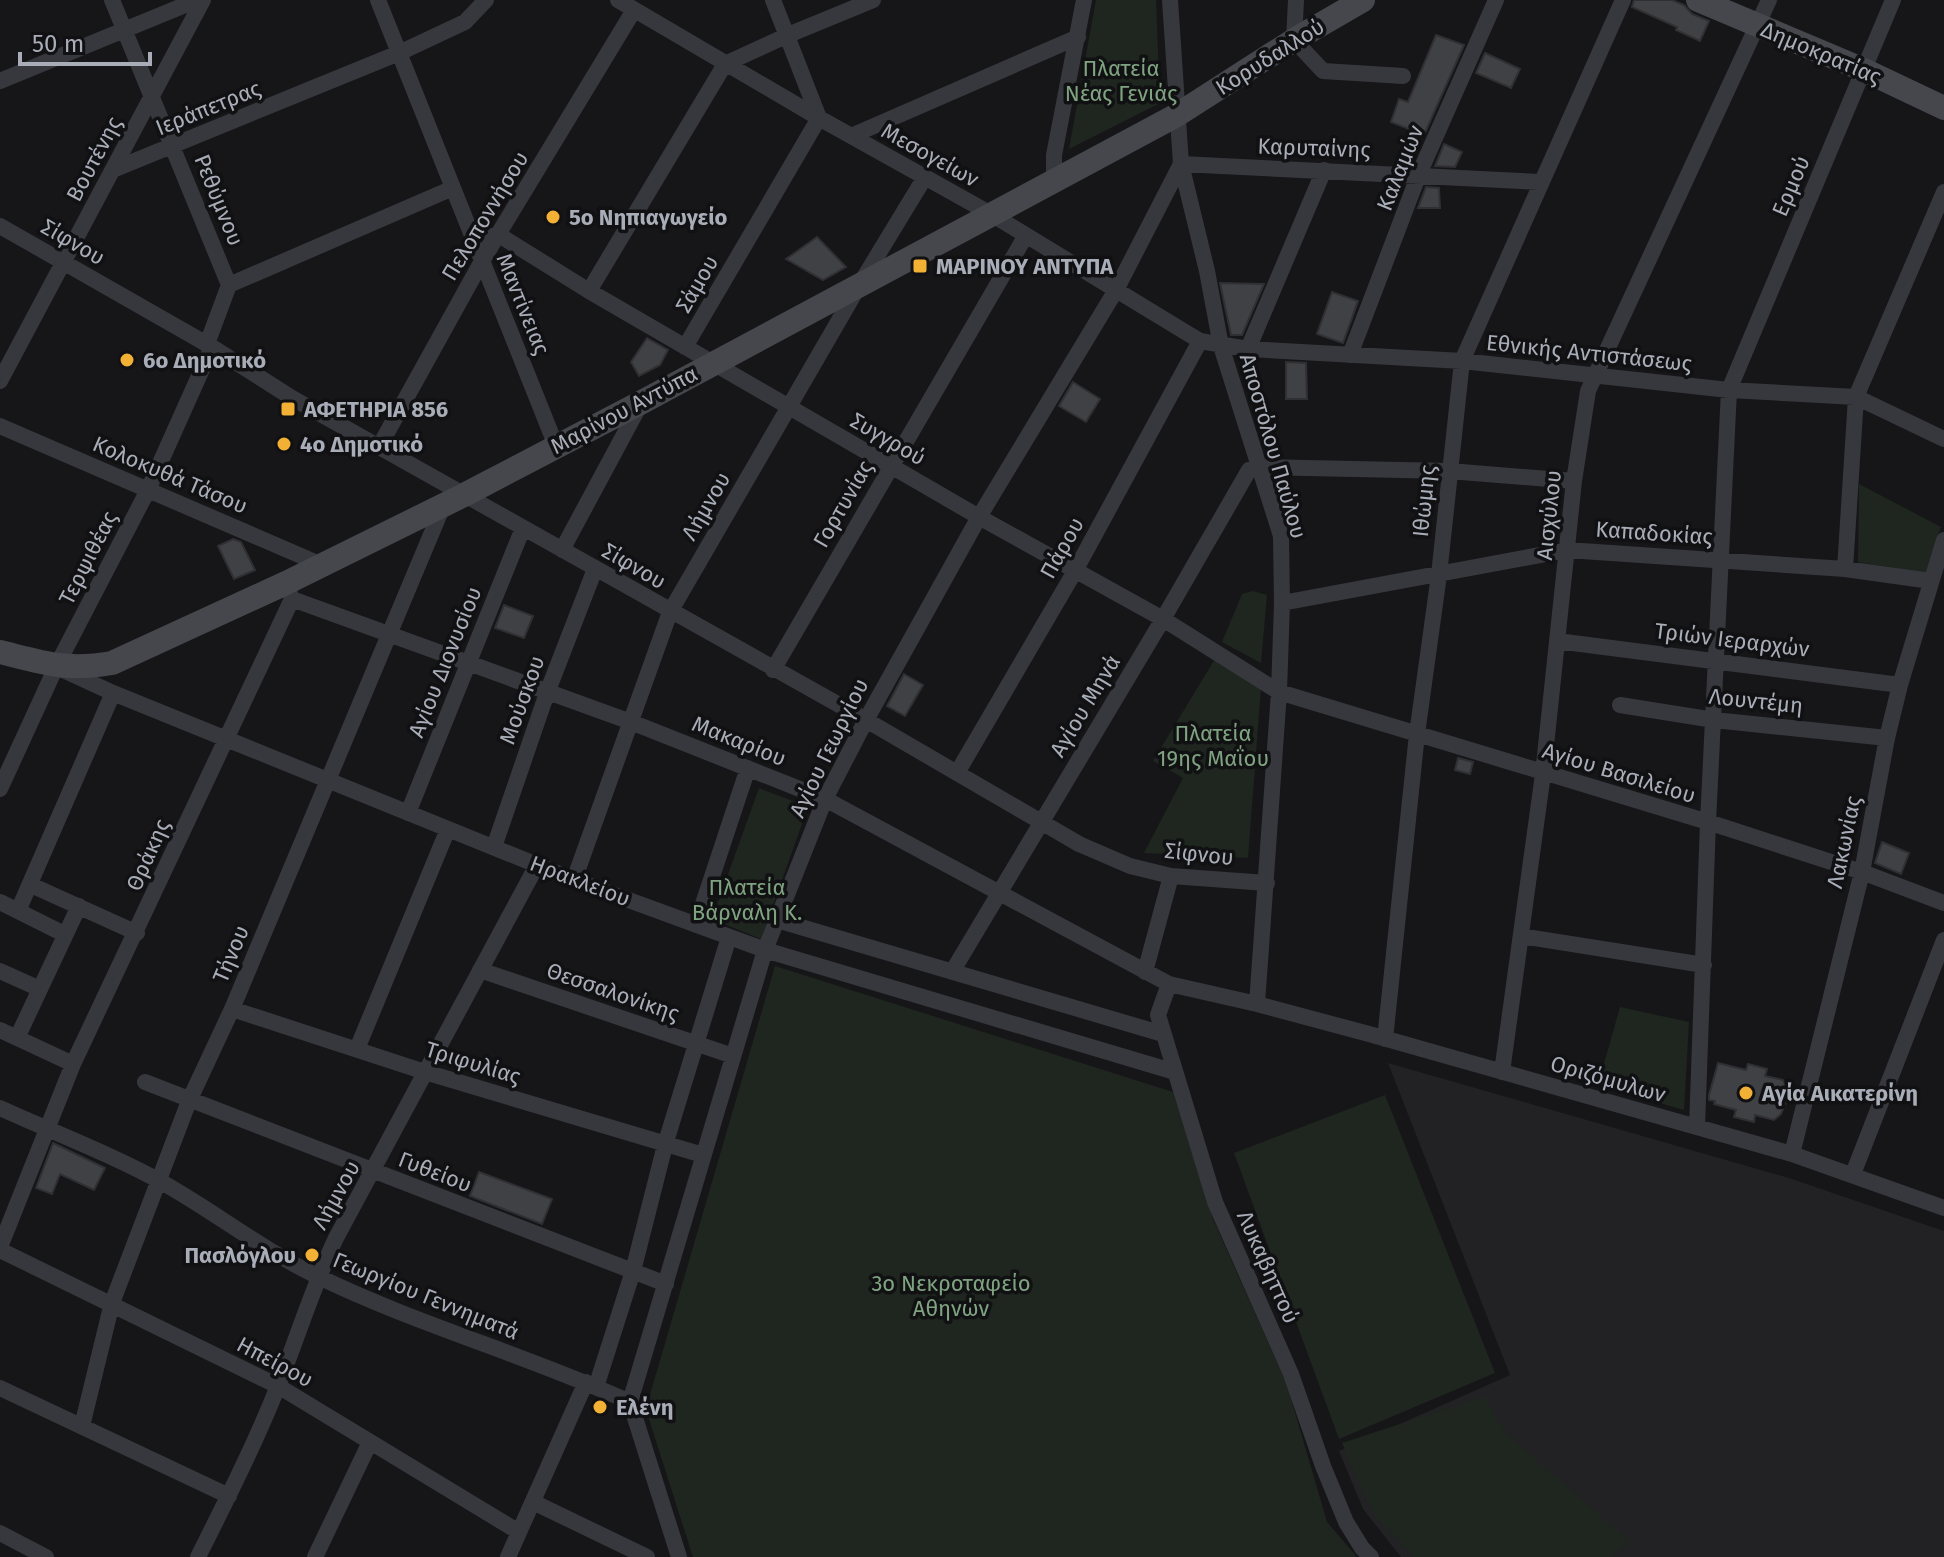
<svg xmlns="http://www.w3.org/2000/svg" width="1944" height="1557" font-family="'Fira Sans',sans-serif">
	<rect width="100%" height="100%" fill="#161618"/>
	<!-- built -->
	<path fill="#222225" d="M1388,1063l401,115 155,53v326h-543l-38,-48 -24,-58 171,-76z"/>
	<!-- green -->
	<path fill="#1e261f" d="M1096,0h60l4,103 -91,46z
		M1859,484l82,43 -15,46 -68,-11z
		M1253,591l14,4 -6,68 -39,-21 20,-48z
		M1215,659l46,28 -13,171 -104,-5 39,-75 -30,-17z
		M759,788l49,19 -47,132 -49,-20z
		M775,966l398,126 40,127 74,166 40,137 30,35h-664l-46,-144v-8z
		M1620,1007l69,15 -5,88 -86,-25z
		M1385,1095l110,278 -156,66 -105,-286z
		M1485,1396l12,23 11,16 121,106 -17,16h-198l-37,-39 -13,-22 -22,-53z"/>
	<!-- building -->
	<path fill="#404145" stroke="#303034" stroke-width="2" d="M1634,0h38l12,5 8,9 17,7 -9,20 -24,-11 1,-3 -45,-20z
		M1436,35l28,10 -40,90 -33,-13 8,-23 9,3z
		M1485,53l35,16 -9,19 -35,-15z
		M1444,144l18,8 -7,15 -20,-1z
		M1426,187l13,1 1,20h-22z
		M817,237l29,30 -23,13 -37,-21z
		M1220,283l44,1 -22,51h-11z
		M1332,292l26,9 -15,42 -26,-9z
		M647,338l21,12 -8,15 -21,11 -8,-14z
		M1286,362l20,1 1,36h-21z
		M1073,382l27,17 -14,23 -27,-16z
		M233,539l8,3 14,28 -21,9 -16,-33z
		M504,605l29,11 -9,22 -29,-10z
		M904,674l19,11 -18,31 -18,-10z
		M1458,758l15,4 -3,12 -15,-4z
		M1882,842l27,11 -8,21 -26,-11z
		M1718,1063l28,7 2,-6 19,5 -2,7 18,4 4,8 -1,14 -5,12 -7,6 -19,-5 -1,7 -20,-5 2,-7 -22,-6 1,-3 -6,-1v-5z
		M53,1143l52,25 -11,22 -34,-16 -8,20 -16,-6z
		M479,1172l73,27 -10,25 -72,-28z"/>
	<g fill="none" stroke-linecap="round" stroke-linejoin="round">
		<!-- street -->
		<path stroke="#37383d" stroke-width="16" d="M112,0l117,285
			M378,0l178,446
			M618,0l201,118 172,96 209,127 48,8 214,12 267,29 127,7 88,42
			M1170,0l11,164 26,107 14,75 60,190 1,67 -3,89 -22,312
			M1296,0l-2,40 29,31 80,5
			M0,81l197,-81
			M851,136l227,-99
			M115,169l284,-116 66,-31 21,-22
			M1054,180v-25l30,-155
			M0,226l212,121 80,51 574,322 213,124 51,22 41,10 96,7
			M472,238l27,-3 90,56 390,226 184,102 116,73 429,130 154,50 82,31
			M229,285l224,-97
			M589,291l136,-227 63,-29 85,-35
			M207,344l22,-59
			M685,347l134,-229 -46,-118
			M1248,349l76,-179
			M1350,355l69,-181 77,-174
			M0,381l203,-381
			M0,426l322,139
			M379,447l103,-186 152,-251
			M562,550l79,-147
			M1845,569l11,-172 88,-205
			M286,583l6,16 339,123 194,77 344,185 88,20 112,30 423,120 152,54
			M1282,603l285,-53 278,19 86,12
			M1557,641l343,44
			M61,669l52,24 461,187 191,70 410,122
			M773,670l252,-433
			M1620,705l94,15 173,18
			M957,773l118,-202 125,-230
			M0,789l56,-122 92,-177 64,-143
			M408,813l115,-285
			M494,847l53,-154 48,-124
			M574,880l96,-268 190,-328 65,-107
			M31,885l106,48
			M0,902l64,32
			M18,911l95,-218
			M777,920l386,114
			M696,925l52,-157
			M1521,936l183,29
			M480,970l253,86
			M0,971l40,18 -23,49
			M952,972l211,-353 86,-149 10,-3 190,4 125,10
			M1145,972l26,-96
			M1169,984l-11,31 57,187 76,172 32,92 23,56 16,26 9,9
			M40,989l39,-83
			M232,1009l193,63 278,83
			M0,1030l73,34
			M1385,1039l32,-305 22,-159 23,-214 161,-361
			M357,1049l91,-220
			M1502,1072l41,-298 31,-293 14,-90 181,-391
			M145,1082l521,202
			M0,1108c55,25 113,47 165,76 51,29 98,66 150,91 102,50 212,80 315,127
			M1697,1127l11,-305 21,-432 164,-390
			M1792,1154l70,-282 25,-134 13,-53 44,-145
			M1853,1174l91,-234
			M0,1247l73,-183 219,-465
			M0,1250l278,136 241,146
			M596,1387l37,-116 32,-126 64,-208
			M0,1388l229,108
			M630,1402l135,-452 60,-151 41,-79 113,-203 137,-227 65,-126 359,18
			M630,1402l49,155
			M82,1426l30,-123 77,-202 43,-92 211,-503
			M533,1502l114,55
			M0,1533l46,24
			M198,1557c28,-56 57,-113 80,-171 20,-50 35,-100 58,-148l201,-373
			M315,1557l55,-115
			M508,1557l78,-175"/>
		<!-- secondary -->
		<path stroke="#45474d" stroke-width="24" d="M1698,0l166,70 80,38
			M0,652c44,11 66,19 112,11l174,-80 178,-88 178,-93 535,-287 117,-75 69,-40"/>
	</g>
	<!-- markers -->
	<g fill="#f2b134" stroke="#111113" stroke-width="3">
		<circle cx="553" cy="217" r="8"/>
		<rect x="912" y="258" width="16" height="16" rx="4"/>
		<circle cx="127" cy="360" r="8"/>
		<rect x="280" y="401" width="16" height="16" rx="4"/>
		<circle cx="284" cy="444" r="8"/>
		<circle cx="1746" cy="1093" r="8"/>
		<circle cx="312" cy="1255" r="8"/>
		<circle cx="600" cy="1407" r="8"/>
	</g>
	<g text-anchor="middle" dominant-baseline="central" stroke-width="7" stroke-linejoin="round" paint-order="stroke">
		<!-- street labels -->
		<g font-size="22" fill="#a8adb8" stroke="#111113">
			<text transform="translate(1821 53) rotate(23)">Δημοκρατίας</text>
			<text transform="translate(1270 57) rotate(-32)">Κορυδαλλού</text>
			<text transform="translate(208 108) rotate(-22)">Ιεράπετρας</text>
			<text transform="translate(1314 148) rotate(2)">Καρυταίνης</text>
			<text transform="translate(930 155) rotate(29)">Μεσογείων</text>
			<text transform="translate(94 159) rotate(-62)">Βουτένης</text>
			<text transform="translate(1400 168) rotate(-68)">Καλαμών</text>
			<text transform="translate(1791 186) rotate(-67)">Ερμού</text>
			<text transform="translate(219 200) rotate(68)">Ρεθύμνου</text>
			<text transform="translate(485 216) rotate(-59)">Πελοποννήσου</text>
			<text transform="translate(73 242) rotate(30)">Σίφνου</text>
			<text transform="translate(697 284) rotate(-60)">Σάμου</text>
			<text transform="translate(523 304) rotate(68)">Μαντίνειας</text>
			<text transform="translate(1589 353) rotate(6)">Εθνικής Αντιστάσεως</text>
			<text transform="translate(624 410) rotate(-28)">Μαρίνου Αντύπα</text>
			<text transform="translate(888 439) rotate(30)">Συγγρού</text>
			<text transform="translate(1273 446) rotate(74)">Αποστόλου Παύλου</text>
			<text transform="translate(170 475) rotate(23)">Κολοκυθά Τάσου</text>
			<text transform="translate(1424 501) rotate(-84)">Ιθώμης</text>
			<text transform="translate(843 504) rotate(-60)">Γορτυνίας</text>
			<text transform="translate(706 506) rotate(-60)">Λήμνου</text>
			<text transform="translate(1549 515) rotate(-84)">Αισχύλου</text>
			<text transform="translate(1654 533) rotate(4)">Καπαδοκίας</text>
			<text transform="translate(1062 548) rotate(-61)">Πάρου</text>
			<text transform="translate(88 558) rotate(-63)">Τερψιθέας</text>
			<text transform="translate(634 566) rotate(30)">Σίφνου</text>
			<text transform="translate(1732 640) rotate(7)">Τριών Ιεραρχών</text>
			<text transform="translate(445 662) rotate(-68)">Αγίου Διονυσίου</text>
			<text transform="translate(522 700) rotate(-70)">Μούσκου</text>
			<text transform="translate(1756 701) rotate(6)">Λουντέμη</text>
			<text transform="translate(1085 706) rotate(-59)">Αγίου Μηνά</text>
			<text transform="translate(739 741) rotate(22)">Μακαρίου</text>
			<text transform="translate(829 748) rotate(-64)">Αγίου Γεωργίου</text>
			<text transform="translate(1619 773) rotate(17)">Αγίου Βασιλείου</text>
			<text transform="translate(1844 842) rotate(-78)">Λακωνίας</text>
			<text transform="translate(1199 854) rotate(6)">Σίφνου</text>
			<text transform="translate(148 855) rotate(-66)">Θράκης</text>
			<text transform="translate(580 881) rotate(21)">Ηρακλείου</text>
			<text transform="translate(231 954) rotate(-67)">Τήνου</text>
			<text transform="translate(613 992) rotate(19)">Θεσσαλονίκης</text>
			<text transform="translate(473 1063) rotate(17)">Τριφυλίας</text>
			<text transform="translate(1608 1079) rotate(16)">Οριζόμυλων</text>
			<text transform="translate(435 1172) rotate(21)">Γυθείου</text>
			<text transform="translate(336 1195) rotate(-61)">Λήμνου</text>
			<text transform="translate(1268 1267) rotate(66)">Λυκαβηττού</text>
			<text transform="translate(426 1296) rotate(22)">Γεωργίου Γεννηματά</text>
			<text transform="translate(275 1362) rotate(28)">Ηπείρου</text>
		</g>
		<!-- park labels -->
		<g font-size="22" fill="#7fa381" stroke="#111113">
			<text x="1121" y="68">Πλατεία<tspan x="1121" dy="25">Νέας Γενιάς</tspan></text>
			<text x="1213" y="733">Πλατεία<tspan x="1213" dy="25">19ης Μαΐου</tspan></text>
			<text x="747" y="887">Πλατεία<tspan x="747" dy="25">Βάρναλη Κ.</tspan></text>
			<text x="951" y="1283">3ο Νεκροταφείο<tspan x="951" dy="25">Αθηνών</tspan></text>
		</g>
		<!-- poi labels -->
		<g font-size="22" font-weight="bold" fill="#a8adb8" stroke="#111113" text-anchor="start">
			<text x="569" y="217">5ο Νηπιαγωγείο</text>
			<text x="936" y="266">ΜΑΡΙΝΟΥ ΑΝΤΥΠΑ</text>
			<text x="143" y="360">6ο Δημοτικό</text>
			<text x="304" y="409">ΑΦΕΤΗΡΙΑ 856</text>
			<text x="300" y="444">4ο Δημοτικό</text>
			<text x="1762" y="1093">Αγία Αικατερίνη</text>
			<text x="296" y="1255" text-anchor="end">Πασλόγλου</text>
			<text x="616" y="1407">Ελένη</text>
		</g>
	</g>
	<!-- scale -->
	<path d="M20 52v12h130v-12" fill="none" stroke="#a8adb8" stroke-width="4"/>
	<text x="32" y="52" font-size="24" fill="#a8adb8" stroke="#111113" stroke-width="6" paint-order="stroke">50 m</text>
</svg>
